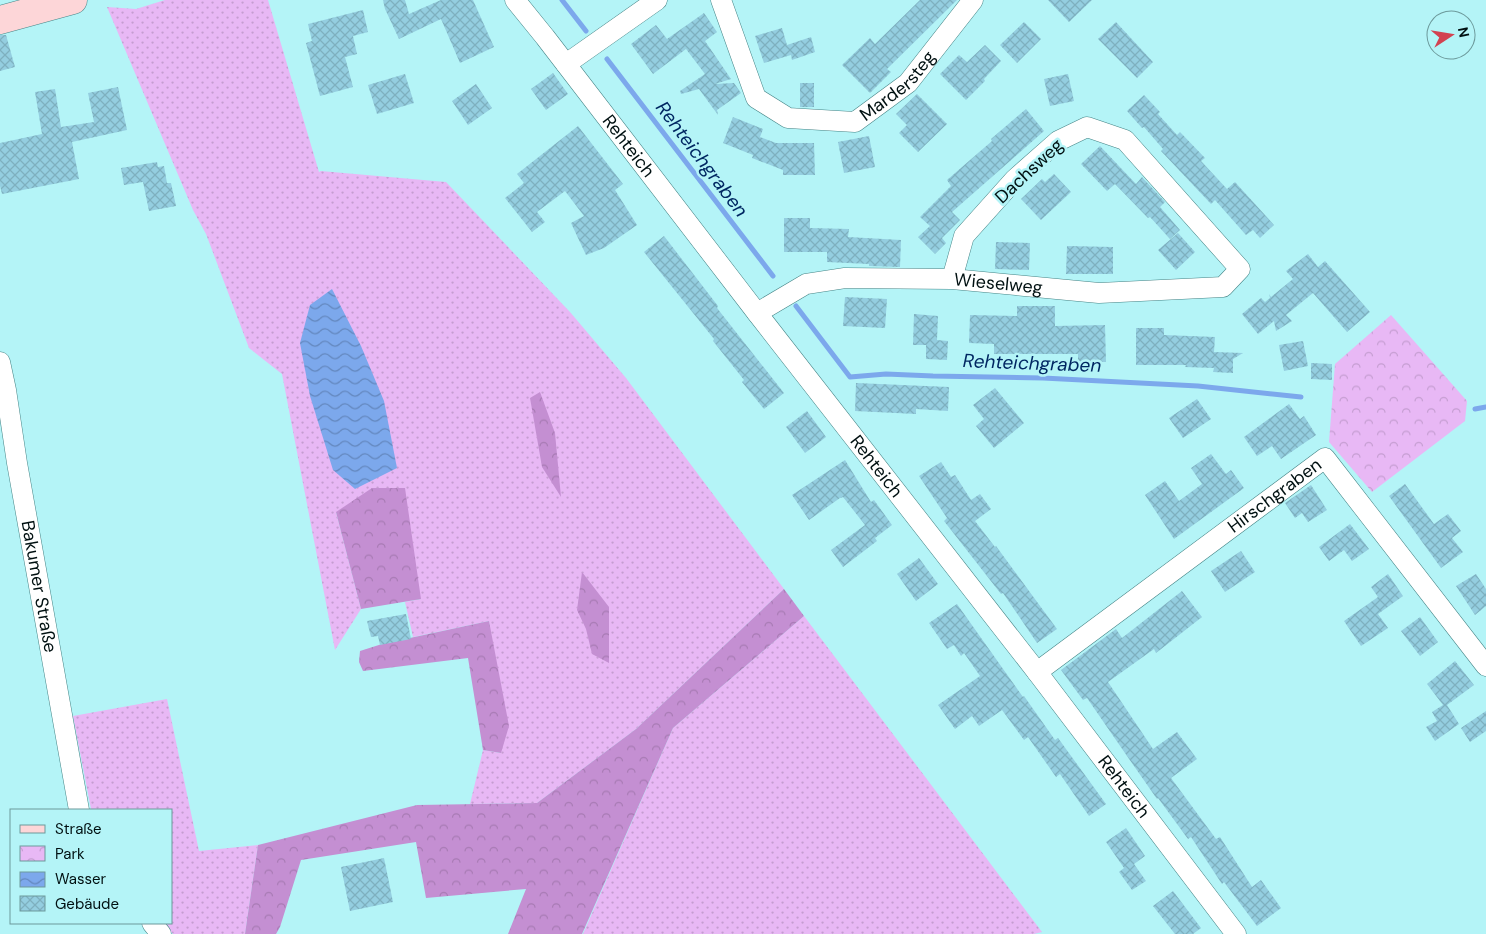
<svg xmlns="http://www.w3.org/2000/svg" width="1486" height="934" font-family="'DM Sans',sans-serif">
	<defs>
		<pattern id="grass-dots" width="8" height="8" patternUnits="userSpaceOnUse" patternTransform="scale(1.25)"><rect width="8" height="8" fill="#e8b8f5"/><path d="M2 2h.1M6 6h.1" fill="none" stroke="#c59dd1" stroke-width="1.8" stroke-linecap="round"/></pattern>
		<pattern id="forest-crowns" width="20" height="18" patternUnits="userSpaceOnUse" patternTransform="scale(1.25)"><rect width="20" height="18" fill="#c48fd2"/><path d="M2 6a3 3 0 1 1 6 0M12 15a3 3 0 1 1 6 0" fill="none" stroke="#a77ab3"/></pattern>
		<pattern id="park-crowns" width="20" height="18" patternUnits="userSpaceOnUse" patternTransform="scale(1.25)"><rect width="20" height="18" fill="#e8b8f5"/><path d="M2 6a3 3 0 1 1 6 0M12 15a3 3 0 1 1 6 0" fill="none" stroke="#c59dd1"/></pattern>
		<pattern id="water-waves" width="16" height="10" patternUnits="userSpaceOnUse" patternTransform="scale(1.25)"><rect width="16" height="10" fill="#7ca8ec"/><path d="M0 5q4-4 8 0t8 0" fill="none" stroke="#6387be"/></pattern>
		<pattern id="building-cross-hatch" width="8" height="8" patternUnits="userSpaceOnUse" patternTransform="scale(1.25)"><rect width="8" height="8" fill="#94cee0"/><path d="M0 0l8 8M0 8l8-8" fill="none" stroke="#7eb0bf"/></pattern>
	</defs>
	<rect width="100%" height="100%" fill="#b4f4f7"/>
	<!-- grass -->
	<path fill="url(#grass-dots)" d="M165,0h103l51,172 2,-1 125,11 124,130 56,66 158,211 -148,140 -99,74 -67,1 13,-54 18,3 -12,-132 -76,16 -8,-35 16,-3 -85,-87 25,97 -26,41 -53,-276 -33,-26 -43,-114 -13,-24 -86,-203 29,2z
		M804,616l238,316 -8,2h-451l90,-206z
		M167,699l32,152 59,-6 -13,89h-72l-10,-11h8v-113h-80v-1l-18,-93z"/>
	<!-- forest -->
	<path fill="url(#forest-crowns)" d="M540,392l15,41 6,64 -19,-30 -12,-69z
		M372,488h33l16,111 -60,10 -25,-97z
		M582,572l27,35v56l-17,-9 -6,-25 -9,-19z
		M784,589l20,27 -131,112 -91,206h-74l18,-45 -100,9 -10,-56 -115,18 -21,67 -4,7h-31l13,-89 159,-40 120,-2 99,-74z
		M489,621l20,105 -8,27 -18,-3 -15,-92 -105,13 -4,-9 1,-11 22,-7z"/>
	<!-- park -->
	<path fill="url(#park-crowns)" d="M1391,315l76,86 -2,20 -93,71 -43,-50 6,-78z"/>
	<!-- water -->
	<path fill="url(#water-waves)" d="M332,289l29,57 23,55 13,67 -42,21 -22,-19 -23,-74 -10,-53 10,-38z"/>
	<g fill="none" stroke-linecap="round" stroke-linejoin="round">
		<!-- stream -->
		<path stroke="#7ca8ec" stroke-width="5" d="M562,0l24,31
			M607,59l166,217
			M796,306l54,71 36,-3 47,2 110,2 155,8 103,11
			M1475,409l11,-2"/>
	</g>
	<!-- building -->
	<path fill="url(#building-cross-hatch)" d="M383,0h22l4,14 32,-14h32l21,47 -34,16 -19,-44 -42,20 -14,-30z
		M920,0h37l-70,69 4,3 -21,21 -28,-28 28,-27 5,6z
		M1048,0h44l-23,22z
		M363,10l5,22 -15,4 4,18 -12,3 8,30 -33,9 -14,-53 6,-2 -4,-17z
		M704,13l13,19 -12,9 26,38 -16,5 19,-1 7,10 -24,17 1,5 -19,-26 -18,5 -1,-3 25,-17 -19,-25 -33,25 -22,-30 25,-19 11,14z
		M1024,22l17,17 -24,24 -17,-18z
		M1116,22l37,40 -16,16 -39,-39z
		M782,28l5,17 24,-8 4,15 -23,8 -1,-5 -27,8 -9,-27z
		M0,35h6l9,32 -15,4z
		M985,45l16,16 -17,18 1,2 -19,19 -26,-26 19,-19 8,7z
		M553,73l15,21 -22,16 -15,-21z
		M405,74l9,29 -37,11 -9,-29z
		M1068,74l6,27 -24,5 -6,-27z
		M800,83h14v24h-14z
		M476,84l16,24 -24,17 -16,-24z
		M118,87l9,43 -55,12 7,37 -77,15 -2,-8v-43l42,-9 -7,-42 20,-3 6,38 33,-5 -6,-29z
		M917,94l30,30 -29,28 -19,-19 8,-8 -11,-11z
		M1144,95l16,17 -2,2 19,21 3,-3 25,26 -4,3 26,28 8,-7 39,43 -14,13 -7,-8 -7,5 -31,-35 -4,4 -50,-53 2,-2 -19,-22 -2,1 -15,-17z
		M1026,109l18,22 -92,81 8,8 -18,18 4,5 -11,11 -17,-17 12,-11 -10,-9 31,-31 -4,-6 45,-39 -1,-2z
		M733,117l30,12 -3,8 16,6h38l1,32h-32v-5l-31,-12 1,-3 -30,-12z
		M578,126l45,58 -8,6 22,35 -33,23 -18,7 -15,-32 13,-7 -19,-25 -28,21 8,10 -13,10 -27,-34 19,-15 -7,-9z
		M869,136l6,31 -31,6 -6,-31z
		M1100,146l36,38 6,-7 23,25 -5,5 20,23 -10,9 -20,-22 -2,1 -33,-34 -8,7 -26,-27z
		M157,162l1,5 6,-1 3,17h4l5,23 -27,5 -6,-29 -19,3 -3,-17z
		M1054,174l17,18 -30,28 -20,-21 21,-20 3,3z
		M784,218h26v10l39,1 -1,8 53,3 -1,27 -31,-1v-2l-42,-2v-10h-43z
		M1178,233l17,19 -19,18 -18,-20z
		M664,236l54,70 -1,2 67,85 -20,16 -22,-27 2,-2 -31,-39 1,-2 -70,-87z
		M996,242l34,1 -1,27 -34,-1z
		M1067,246l46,1v27h-47z
		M1308,254l10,13 7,-6 45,51 -23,20 -34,-39 -27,22 6,6 -16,10 -2,-10 -16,13 -16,-20 19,-16 4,4 5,-4 -1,-4 2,3 22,-18 -7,-8z
		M845,297l42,2 -2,29 -42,-2z
		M1017,306h38v20l50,-1 1,37h-28v-8h-84v-10l-25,-1 1,-28 47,1z
		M914,314l24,2 -1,24 11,1 -1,19 -21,-1v-14h-13z
		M1136,328h28v7l51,2 -1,15 29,1 -10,6v14l-20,-1 1,-4 -29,-1 1,-2h-50z
		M1303,341l5,25 -24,5 -5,-26z
		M1311,363l21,1v16l-21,-1z
		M856,383l93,4 -1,24 -32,-2v5l-61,-3z
		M995,388l29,35 -30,25 -18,-22 8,-7 -11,-14z
		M1197,399l14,20 -28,19 -14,-20z
		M1289,404l11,15 4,-3 12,19 -35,24 -9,-13 -15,10 -13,-19z
		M807,411l19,26 -21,16 -19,-26z
		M1211,454l15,20 5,-4 13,18 -70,51 -29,-44 20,-14 14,20 23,-17 -11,-16z
		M845,460l26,42 3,-2 18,25 -17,13 2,3 -34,26 -12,-17 34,-25 -22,-28 -2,1h-1l-31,22 -17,-25z
		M941,462l10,15 4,-2 16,25 9,-6 11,15 -16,12 20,26 1,-1 61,83 -20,14 -34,-50 -2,1 -57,-73 3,-3 -28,-42z
		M1405,484l29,40 14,-10 13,17 -9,7 11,14 -22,16 -52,-72z
		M1311,485l16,25 -19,12 -6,-9 -7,5 -10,-15z
		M1350,524l19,25 -17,12 -8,-11 -15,11 -10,-14z
		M1241,551l14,21 -30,20 -14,-21z
		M919,558l19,26 -22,17 -19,-27z
		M1388,574l15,22 -25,18 10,14 -27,18 -17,-25 34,-24 -7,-10z
		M1476,574l10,15v17l-11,9 -19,-29z
		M1182,591l20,26 -46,36 -2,-4 -46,33 45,67 24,-17 20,27 -26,19 45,61 4,-2 32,50 9,-7 20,28 -24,18 -33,-44 -2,2 -31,-47 -3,2 -30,-41 -1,1 -30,-43 -40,-58 -4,2 -22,-30 55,-41 6,9z
		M957,604l66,93 1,-1 31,44 3,-2 48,66 -17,12 -29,-42 -4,3 -28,-40 -4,3 -22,-30 -23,16 -7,-10 -17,13 -17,-24 42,-29 -16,-23 -3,3 -7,-11 -7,4 -18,-26z
		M406,614l5,25 -31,6 -2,-9 -7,1 -4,-16z
		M1420,617l18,25 -18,14 -19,-25z
		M1455,661l19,24 -27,20 12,19 -24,17 -9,-14 11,-6 -5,-9 11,-7 -16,-21z
		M1486,711v20l-16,11 -9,-14z
		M1126,828l19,28 -11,8 12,17 -14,9 -13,-18 5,-4 -18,-26z
		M384,858l9,44 -43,9 -9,-44z
		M1173,891l28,37 -8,6h-18l-22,-28z"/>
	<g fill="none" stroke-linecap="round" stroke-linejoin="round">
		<!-- street casing -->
		<g stroke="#458486" stroke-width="21">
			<g id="street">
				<path id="s1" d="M515,0l30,37 212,276 280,359 199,262"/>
				<path id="s2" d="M721,0l35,98 32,20 67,4 53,-39 65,-83"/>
				<path d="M566,64l91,-64"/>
				<path id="s3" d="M757,313l49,-29 39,-6 107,1 147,14 124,-6 17,-18 -115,-129 -38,-13 -29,14 -43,38 -51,57 -12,43"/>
				<path id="s4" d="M0,362l6,28 11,73 62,347"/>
				<path id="s5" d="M1037,672l288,-214 161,208"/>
				<path d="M152,923l9,11"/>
			</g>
		</g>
		<!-- secondary casing -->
		<g stroke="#458486" stroke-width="29">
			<path id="secondary" d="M0,20l73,-20"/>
		</g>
		<!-- street -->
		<use href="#street" stroke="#fff" stroke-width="20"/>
		<!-- secondary -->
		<use href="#secondary" stroke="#fdd6d8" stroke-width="28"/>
	</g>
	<g text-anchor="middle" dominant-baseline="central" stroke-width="5" stroke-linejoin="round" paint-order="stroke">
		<!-- street labels -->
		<g font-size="18" fill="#001011" stroke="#b4f4f7">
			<text stroke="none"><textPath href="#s2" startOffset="265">Mardersteg</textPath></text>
			<text stroke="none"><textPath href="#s1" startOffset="185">Rehteich</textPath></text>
			<text transform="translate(1029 171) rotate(-43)">Dachsweg</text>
			<text stroke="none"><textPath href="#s3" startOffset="250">Wieselweg</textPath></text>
			<text stroke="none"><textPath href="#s1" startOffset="590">Rehteich</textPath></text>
			<text stroke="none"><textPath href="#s5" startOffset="296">Hirschgraben</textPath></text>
			<text stroke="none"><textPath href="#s4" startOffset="228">Bakumer Straße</textPath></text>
			<text stroke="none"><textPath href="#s1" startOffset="995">Rehteich</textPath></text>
		</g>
		<!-- water labels -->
		<g font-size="19" font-style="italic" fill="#002762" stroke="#b4f4f7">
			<text transform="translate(702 159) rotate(53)">Rehteichgraben</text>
			<text transform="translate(1032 363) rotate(2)">Rehteichgraben</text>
		</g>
	</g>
	<!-- legend -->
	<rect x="10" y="809" width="162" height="115" fill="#b4f4f7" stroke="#6c999b"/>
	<rect x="20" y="825" width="25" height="8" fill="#fdd6d8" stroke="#6c999b"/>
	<text x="55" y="834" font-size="15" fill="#001011">Straße</text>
	<rect x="20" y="846" width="25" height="15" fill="url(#park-crowns)" stroke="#6c999b"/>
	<text x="55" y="859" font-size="15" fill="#001011">Park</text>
	<rect x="20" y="872" width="25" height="15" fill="url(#water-waves)" stroke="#6c999b"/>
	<text x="55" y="884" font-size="15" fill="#001011">Wasser</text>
	<rect x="20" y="896" width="25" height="15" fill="url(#building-cross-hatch)" stroke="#6c999b"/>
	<text x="55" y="909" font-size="15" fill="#001011">Gebäude</text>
	<!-- north arrow -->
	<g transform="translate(1451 35) rotate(78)"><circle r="24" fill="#b4f4f7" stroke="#6c999b"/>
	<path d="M0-4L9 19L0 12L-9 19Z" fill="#d24251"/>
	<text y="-8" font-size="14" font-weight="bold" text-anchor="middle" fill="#001011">N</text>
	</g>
</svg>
